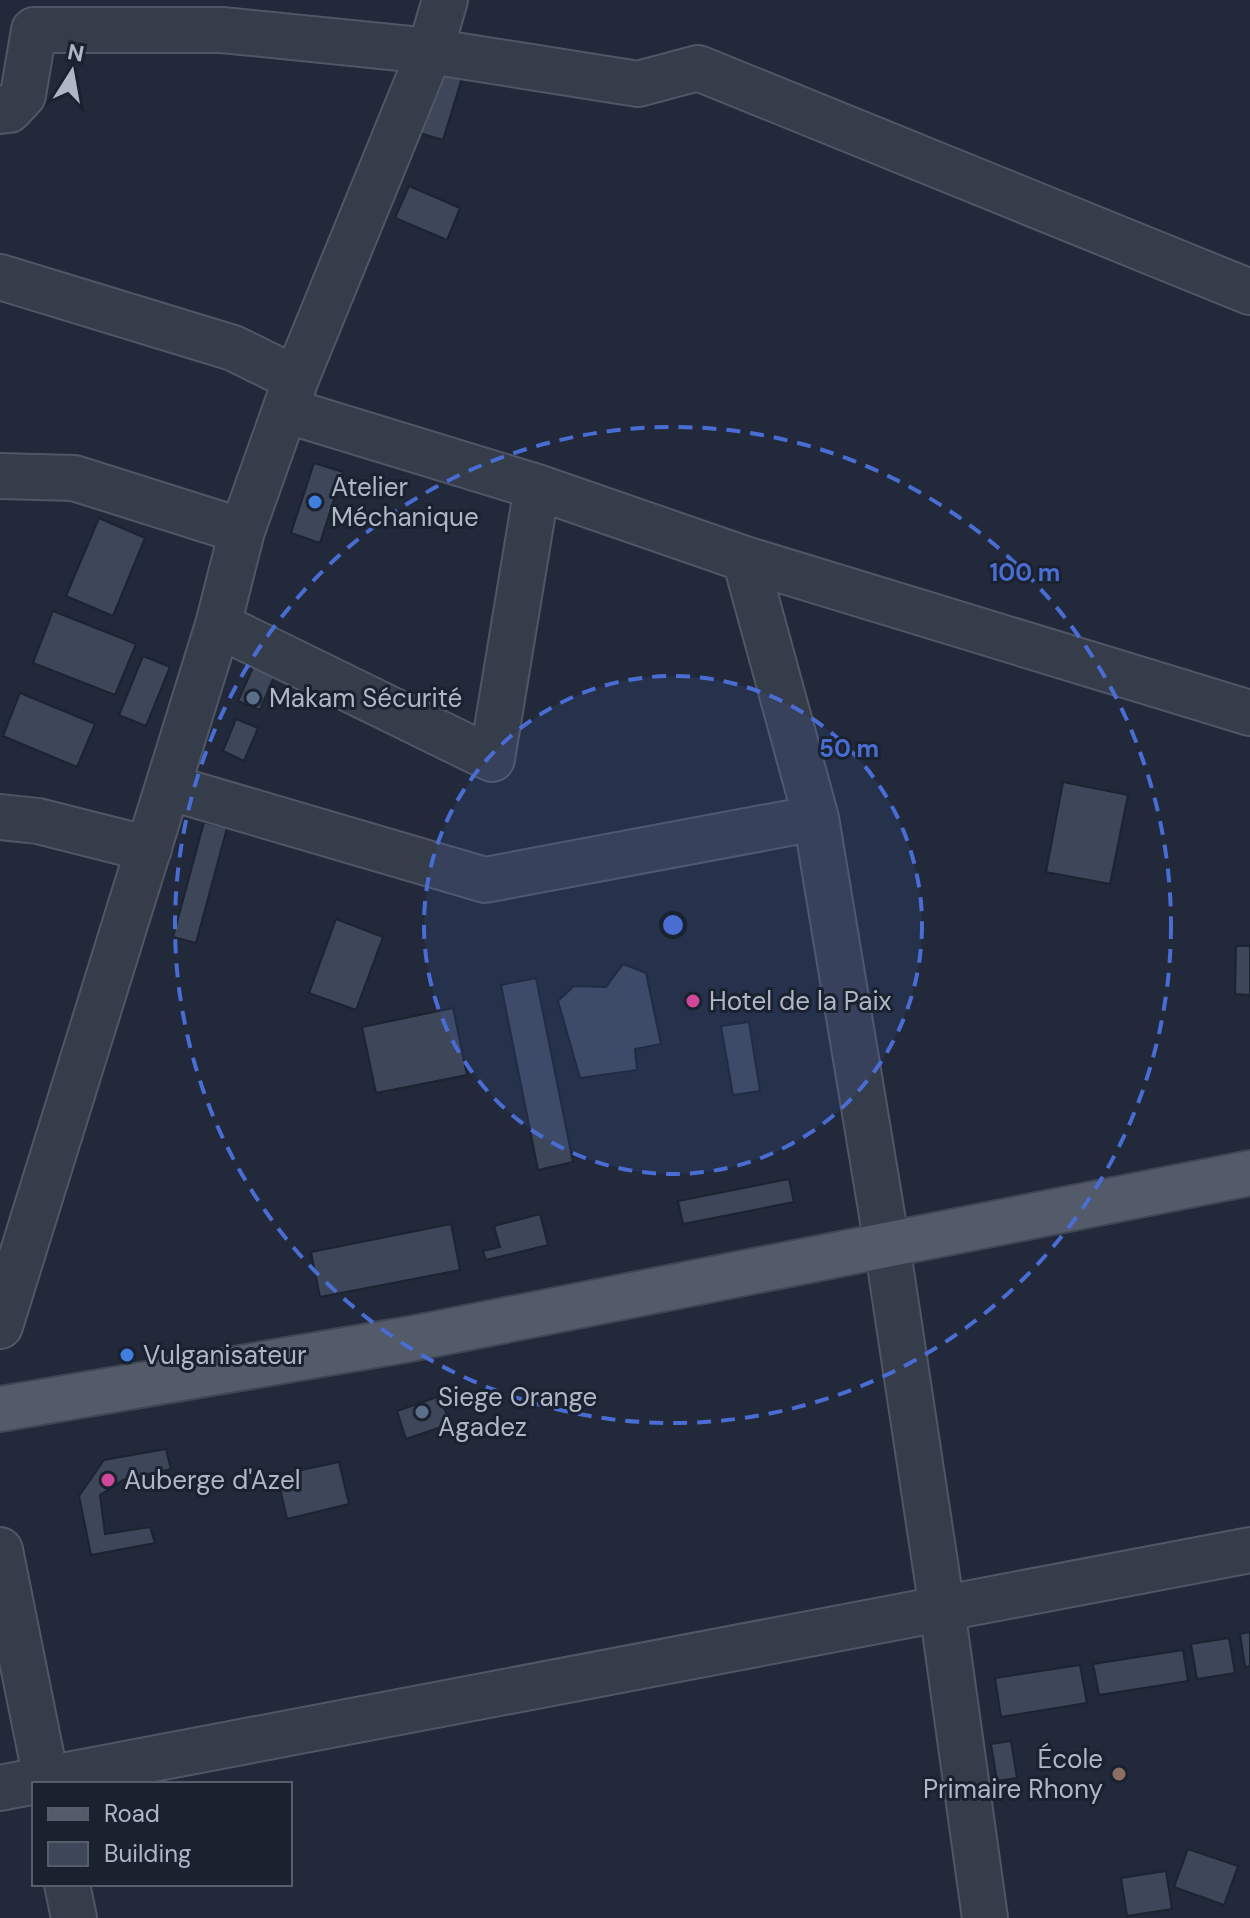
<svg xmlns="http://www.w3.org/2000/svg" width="1250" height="1918" font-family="'DM Sans',sans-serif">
	<rect width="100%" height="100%" fill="#21293a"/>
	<!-- building -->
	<path fill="#3d4759" stroke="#1c2331" stroke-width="2" d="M438,71l24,7 -19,62 -23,-7z
		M409,186l51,22 -13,32 -52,-22z
		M314,463l29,9 -23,71 -29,-10z
		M99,518l46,20 -32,78 -47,-20z
		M53,611l83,33 -21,51 -82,-32z
		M143,656l27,11 -24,59 -27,-11z
		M255,663l21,9 -16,38 -22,-9z
		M20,693l75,31 -18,43 -74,-31z
		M236,719l22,9 -14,33 -21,-10z
		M1063,782l65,13 -18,89 -64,-12z
		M204,822l23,6 -31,115 -23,-6z
		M336,919l47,18 -27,73 -47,-17z
		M1236,946h14v49l-15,-1z
		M623,964l23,9 15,71 -26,5 2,21 -57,8 -22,-77 16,-15 32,1z
		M536,978l37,184 -35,8 -37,-185z
		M453,1008l14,67 -91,18 -14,-66z
		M749,1022l11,69 -27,4 -12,-69z
		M789,1179l5,23 -111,22 -5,-23z
		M540,1214l8,31 -62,15 -3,-9 17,-4 -6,-21z
		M451,1224l9,46 -140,27 -9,-45z
		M440,1396l10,28 -44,15 -9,-28z
		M166,1449l5,20 -48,11 -23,15 5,39 45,-7 5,16 -64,12 -12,-59 25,-36z
		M339,1462l10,42 -62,15 -10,-44z
		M1250,1632v34l-5,1 -5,-33z
		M1229,1638l6,35 -38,6 -6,-35z
		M1183,1650l5,31 -89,14 -6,-31z
		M1080,1665l7,38 -86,14 -6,-39z
		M1011,1741l6,37 -20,3 -6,-37z
		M1188,1849l50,17 -14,39 -50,-18z
		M1166,1871l6,38 -45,7 -6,-38z"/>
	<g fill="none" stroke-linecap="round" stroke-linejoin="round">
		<!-- minor casing -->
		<g stroke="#505665" stroke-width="48">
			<path id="minor" d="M0,111l9,-1 14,-15 11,-65h188l208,21 208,33 60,-16 552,224
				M0,277l233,71 63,31
				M285,410l252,77 208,72 505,154
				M0,476l74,2 168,53
				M745,559l71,259 71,427 55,364 43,309
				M218,625l274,134 45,-272
				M168,787l317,93 331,-62
				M0,817l38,4 111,28
				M0,1326l218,-701 24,-94 54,-152 134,-328 15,-51
				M0,1550l47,234
				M0,1788l1250,-238
				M67,1884l7,34"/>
		</g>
		<!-- major casing -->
		<g stroke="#3e4553" stroke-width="48">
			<path id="major" d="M0,1409l410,-70 840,-166"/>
		</g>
		<!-- minor -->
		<use href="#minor" stroke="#353c4a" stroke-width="44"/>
		<!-- major -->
		<use href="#major" stroke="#535a6a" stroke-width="44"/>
	</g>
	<!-- distance rings -->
	<circle cx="673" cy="925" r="249" fill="#496dd3" fill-opacity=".12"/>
	<g fill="none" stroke="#496dd3" stroke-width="4" stroke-dasharray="14 10">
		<circle cx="673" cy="925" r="249"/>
		<circle cx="673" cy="925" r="498"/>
	</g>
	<!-- markers -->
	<g fill="#3f7fe0" stroke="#1a212f" stroke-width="3">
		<circle cx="315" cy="502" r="8"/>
		<circle cx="127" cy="1355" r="8"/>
	</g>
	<g fill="#5c6f8a" stroke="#1a212f" stroke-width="3">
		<circle cx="253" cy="698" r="8"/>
		<circle cx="422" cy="1412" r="8"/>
	</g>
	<g fill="#d1479c" stroke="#1a212f" stroke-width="3">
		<circle cx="693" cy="1001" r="8"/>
		<circle cx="108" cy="1480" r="8"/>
	</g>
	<circle fill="#8d6e63" stroke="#1a212f" stroke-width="3" cx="1119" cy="1774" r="8"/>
	<g text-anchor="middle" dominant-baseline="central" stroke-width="6" stroke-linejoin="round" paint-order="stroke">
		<!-- poi labels -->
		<g font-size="26" fill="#b0b6c6" stroke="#1a212f" text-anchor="start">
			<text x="331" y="487">Atelier<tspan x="331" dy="30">Méchanique</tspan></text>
			<text x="269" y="698">Makam Sécurité</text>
			<text x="709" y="1001">Hotel de la Paix</text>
			<text x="143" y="1355">Vulganisateur</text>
			<text x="438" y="1397">Siege Orange<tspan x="438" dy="30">Agadez</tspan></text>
			<text x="124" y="1480">Auberge d'Azel</text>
			<text x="1103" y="1759" text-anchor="end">École<tspan x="1103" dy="30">Primaire Rhony</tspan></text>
		</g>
	</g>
	<circle cx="673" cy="925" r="12" fill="#496dd3" stroke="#1a212f" stroke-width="4"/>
	<g font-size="24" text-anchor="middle" font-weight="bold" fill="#496dd3" stroke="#1a212f" stroke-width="6" stroke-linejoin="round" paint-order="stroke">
		<text x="1025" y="581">100 m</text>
		<text x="849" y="757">50 m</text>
	</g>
	<!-- legend -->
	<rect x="32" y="1782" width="260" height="104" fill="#1a212f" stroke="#565d6b" stroke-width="2"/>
	<rect x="48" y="1808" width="40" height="12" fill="#535a6a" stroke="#565d6b" stroke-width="2"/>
	<text x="104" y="1822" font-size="24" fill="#b0b6c6">Road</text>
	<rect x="48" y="1842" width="40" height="24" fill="#3d4759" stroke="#565d6b" stroke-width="2"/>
	<text x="104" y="1862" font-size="24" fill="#b0b6c6">Building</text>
	<!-- north arrow -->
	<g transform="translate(72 72) rotate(11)" stroke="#1a212f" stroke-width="6" paint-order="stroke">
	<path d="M0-6L14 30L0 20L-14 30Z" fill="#b0b6c6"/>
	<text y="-12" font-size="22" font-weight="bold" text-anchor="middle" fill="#b0b6c6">N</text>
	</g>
</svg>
